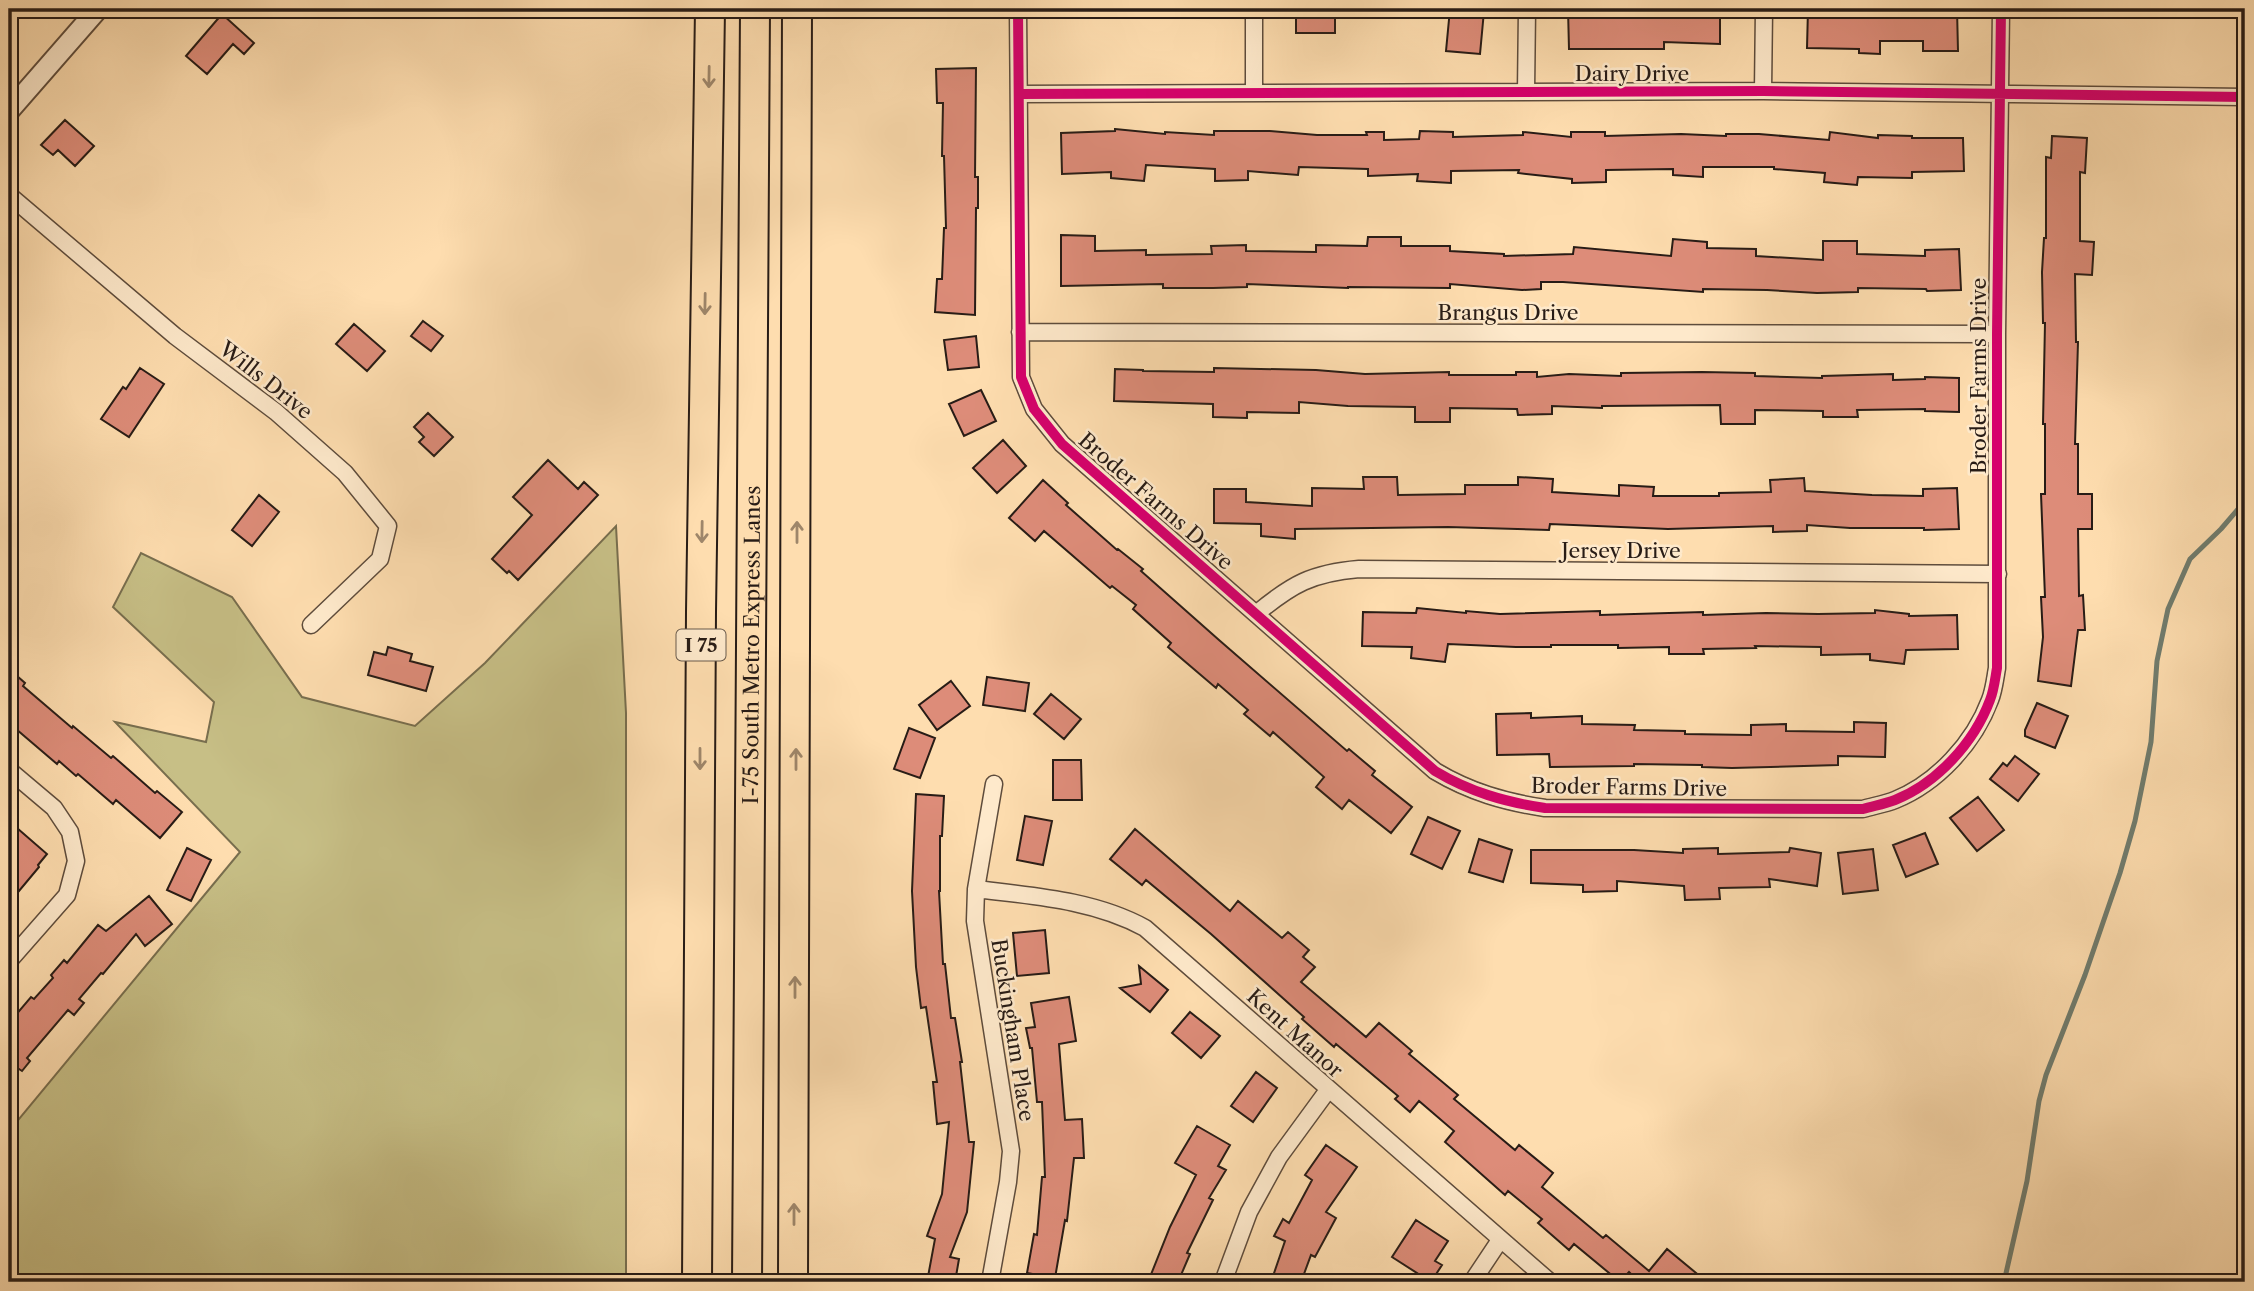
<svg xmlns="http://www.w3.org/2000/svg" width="2254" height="1291" font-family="'Libre Caslon Text',serif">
	<rect width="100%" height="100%" fill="#feddaf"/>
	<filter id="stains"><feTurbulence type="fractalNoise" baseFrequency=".00286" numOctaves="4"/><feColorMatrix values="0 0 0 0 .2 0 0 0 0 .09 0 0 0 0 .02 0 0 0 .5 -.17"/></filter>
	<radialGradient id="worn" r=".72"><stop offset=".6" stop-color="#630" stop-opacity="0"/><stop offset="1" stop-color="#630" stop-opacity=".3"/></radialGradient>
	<!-- green -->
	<path fill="#c7bf86" stroke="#786e4e" stroke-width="2" d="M616,526l10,187v569h-617v-151l231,-279 -125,-130 91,20 8,-40 -101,-95 28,-54 91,44 70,100 113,29 70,-63z"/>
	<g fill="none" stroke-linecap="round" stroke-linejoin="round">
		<!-- stream -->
		<path stroke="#707c6e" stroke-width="5" d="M2004,1282l23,-101 12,-80 7,-26 39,-100 35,-102 15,-52 16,-79 6,-81 11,-52 22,-50 31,-30 24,-28"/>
	</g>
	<!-- building -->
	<path fill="#dd8c79" stroke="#281c16" stroke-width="2" d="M1296,9h39v24h-39z
		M1450,9l34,2 -4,43 -34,-3z
		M1568,9l72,1v6h48v-7h32v35l-56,-2v7h-95z
		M1808,9h149l1,42h-35v-10h-43v13l-21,-1v-4l-52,-1z
		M222,14l32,29 -10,11 -11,-10 -26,30 -21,-18z
		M976,68l-1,109h3v31h-2l-1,107 -40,-3 2,-33h5l2,-51h2l-2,-72h-2l1,-53h-6l-1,-34z
		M65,120l29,26 -19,20 -17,-16 -5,5 -12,-10z
		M1115,129l50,5v-2l49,3v-4h56l47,4h50l-1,-3h18v8l35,-1 1,-8 33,1v5l70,-2v-3l48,5v-5h34v4l76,-2 45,2v-2h33l70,6 1,-8 48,6v-3l34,1v2h51l1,33 -52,1v6l-54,-1 -1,8 -33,-3 1,-9 -51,-4v-2h-71v10l-30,-2v-6l-67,1v12l-34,1v-4l-54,-6 1,-3 -68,1v12l-34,-2 1,-7 -50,2v-7l-69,-2 -1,8 -50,-4v9l-33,1v-12l-69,-4 -2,16 -33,-3v-6l-49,2 -1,-41 54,-2z
		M2052,136l35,2 -2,35 -5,-1v69l14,1 -2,33 -17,-1 1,68h2l-3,102h3v50h14v35h-14l1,67 4,-1 2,35h-7l-7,56 -33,-5 5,-44 -2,-40h4l-4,-103h4v-70h-2l2,-101h-2l-1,-51 2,-34h2v-81l5,1z
		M1061,235l34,1v15l51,-1v5l66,-1 -1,-8 35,-1v6l70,1v-7l51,1 1,-9h33v9h49v5l54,3v2l69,-2 1,-7 97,9 2,-17 34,3v6l49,1v7l67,4v-19h34v13l68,2v-6l34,-1 2,41 -34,1 -1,-2 -68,-1v4l-41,1 -50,-3 -64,-1v3l-140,-10h-22v7l-19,1 -72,-6v4l-102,-1v1l-101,-4v3l-34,1h-50v-4l-102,2z
		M423,321l20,15 -12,15 -20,-15z
		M354,324l31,27 -18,20 -31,-27z
		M976,336l3,31 -31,3 -4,-30z
		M140,368l24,16 -35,53 -28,-18 22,-32 3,2z
		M1214,368l102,2 49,4 84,-2v3h67v-3h21v5l32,-3 52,2v-3l81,-1 53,1v3l67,2v-2l71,-2v6l32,-1v-2l34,1v34l-34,-1v-2l-68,1 1,7h-35v-6l-68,-1v14h-34l-1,-19 -118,1v2l-50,-2v8l-34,1 -1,-6 -67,-1v14h-35v-15l-67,-1 -49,-4v11l-52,-1v6l-34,-1v-13l-99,-3 1,-32 28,1v1l71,1z
		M981,390l15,31 -32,15 -15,-32z
		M428,413l25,24 -19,19 -15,-14 5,-5 -10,-10z
		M1003,440l23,26 -29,27 -24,-25z
		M548,460l30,29 6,-7 14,13 -80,85 -9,-9 -2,2 -15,-14 40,-44 -19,-18z
		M1363,477h34l1,18 67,-1v-9h53v-8l35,2 -1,13 67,4v-11l35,2 -1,9h66v-3l52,-1 -1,-12 34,-2 1,13 67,4 51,1v-7l34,-1 2,41 -35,1v-2h-74l-43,-3v6l-34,1v-6l-105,3 -118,-5 -1,6 -101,-3 -153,2v10l-34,-3v-12l-47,-1v-34h32v13l66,4v-18l52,1z
		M1043,480l25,23 -2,2 51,45 1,-1 25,20 -2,2 78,69 128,111 2,-2 26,22 -3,4 40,32 -21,26 -42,-33 -7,9 -26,-22 8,-10 -51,-45 -3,4 -26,-22 4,-4 -30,-26 -2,4 -48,-41 3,-4 -38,-34 3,-4 -24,-19 -2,2 -66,-57 -9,10 -26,-23z
		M259,495l20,17 -27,34 -20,-16z
		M1417,608l49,5v-2l34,3 100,-3v4l103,-3v3l63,-2 52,1 57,-1v-3l34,4v2l48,-1 1,34 -52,1 -2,14 -34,-4v-6l-49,1v-8l-66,-1 1,2 -53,1 1,5h-35v-7l-51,1v-3h-67v2h-35l-68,-3 -3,18 -34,-4 1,-11 -50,-1 1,-34 53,1z
		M388,647l24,7 -2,7 23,6 -7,24 -58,-16 6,-23 12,3z
		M9,669l16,14 -2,3 49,42 1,-2 38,32 2,-2 42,37 2,-2 25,21 -22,26 -44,-38 -3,4 -35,-30 -2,2 -17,-15 -2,3 -48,-41z
		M987,677l42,6 -4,28 -42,-6z
		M951,681l19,25 -33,24 -18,-25z
		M1051,694l30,25 -17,20 -30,-25z
		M2037,703l31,13 -13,32 -30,-12v-6z
		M1531,713v5l51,-2v8l53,1 -1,5 51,1v3l66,1v-10l35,-1v7l68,1v-10l32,1 -1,34 -47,-1v9l-106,3 -30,-1v-2l-68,-1v2l-84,1 -1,-13 -52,1 -1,-41z
		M909,728l26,10 -15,40 -26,-9z
		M2015,756l24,18 -21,27 -28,-22 13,-16 4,3z
		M1053,760h28l1,40h-29z
		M916,794l28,2 -2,40h-2v55h-1l4,73h2l6,54h4l7,44h-2l9,80h5l-7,70 -17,45 9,2 -4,23h-28l8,-43 -8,-3 15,-42 7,-72 -12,2 -4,-42h4l-11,-75 -5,1 -5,-41 -4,-76z
		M1978,797l26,33 -27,21 -27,-33z
		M1025,816l27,5 -9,44 -26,-5z
		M1428,817l32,14 -18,38 -31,-15z
		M17,828l30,26 -9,11 1,2 -30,36v-65z
		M1135,829l95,82 8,-10 44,37 6,-6 21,18 -6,7 12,10 -14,15 65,55 13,-14 33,28 -3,3 49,41 -4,4 61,51 4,-5 34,28 -11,14 61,51 3,-3 43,36 18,-22 40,33h-68l-10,-10 -9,10 -46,-38 -5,6 -31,-27 4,-4 -34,-28 -3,4 -60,-53 9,-11 -35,-30 -9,11 -15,-13 3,-3 -62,-52 -2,3 -32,-28 2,-2 -93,-83 -65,-54 -4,5 -32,-26z
		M1925,833l13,31 -32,13 -13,-32z
		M1479,839l33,11 -9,32 -34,-10z
		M187,848l24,12 -20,41 -24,-11z
		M1718,848v6l71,-2 1,-4 31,5 -4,33 -48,-7 1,8 -51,1 1,11 -35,1 -1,-14 -67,-5v10l-34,1v-7l-52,-2v-33h103l49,3v-4z
		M1873,849l5,41 -35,4 -5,-41z
		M149,896l23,28 -27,22 -9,-12 -33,40 -2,-1 -22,26 5,4 -10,12 -6,-5 -41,48 3,3 -8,10 -6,-4 -7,9v-53l22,-26 3,2 19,-21 -2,-3 13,-15 3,3 31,-38 8,6z
		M1045,930l4,43 -32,3 -4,-43z
		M1139,966l29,24 -18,22 -30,-24 21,-4z
		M1069,997l7,44 -17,3 6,76 17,-1 2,39h-10l-7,63 -2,-1 -10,58 -28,-5 7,-39 3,1 5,-58h3l-3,-75h-5l-5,-54h-2l-4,-20 9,-1 -4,-24z
		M1190,1012l30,24 -19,22 -29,-25z
		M1256,1072l21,16 -24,34 -22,-16z
		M1197,1126l33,19 -12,21 8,4 -17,28 4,2 -26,53 3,1 -12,28h-30l22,-55 26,-52 -21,-12z
		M1326,1145l31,22 -31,45 10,6 -21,39 -4,-2 -10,27h-30l14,-41 -11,-5 9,-17 6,4 23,-43 -7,-5z
		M1416,1220l32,21 -13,20 7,4 -11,17 -39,-25z"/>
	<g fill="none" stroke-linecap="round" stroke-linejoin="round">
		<!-- minor casing -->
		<g stroke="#5e4c3c" stroke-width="19">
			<path id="minor" d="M1018,9l3,368 13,32 28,35 373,327c35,21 70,31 110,37l318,1c10,-3 22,-5 32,-9 42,-17 79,-57 95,-100 4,-10 5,-21 7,-32v-334l4,-325
				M1763,91l1,-82
				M1526,92l1,-83
				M1254,93v-84
				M1019,94l744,-3 482,6
				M9,195l166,141 101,76 69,61 43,53 -8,33 -69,66
				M1020,332l977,2
				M1256,614c36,-30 56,-41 103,-45l639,5
				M9,770l45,38 16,24 6,29 -9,34 -58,66
				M976,889c57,7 118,11 169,39l405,354
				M990,1282l18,-100 3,-31 -36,-230 1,-32 18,-105
				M1223,1282l26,-70 30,-55 49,-67
				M1472,1282l28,-42"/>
		</g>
		<!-- tertiary casing -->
		<g stroke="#5e4c3c" stroke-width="23">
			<path id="tertiary" d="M9,111l89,-102"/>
		</g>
		<!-- motorway casing -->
		<g stroke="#281c16" stroke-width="32">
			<g id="motorway">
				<path d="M697,1282l4,-670 9,-603"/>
				<path id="s1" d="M747,1282l8,-1273"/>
				<path d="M793,1282l4,-1273"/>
			</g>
		</g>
		<!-- minor -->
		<use href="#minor" stroke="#fee9cb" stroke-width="16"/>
		<!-- tertiary -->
		<use href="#tertiary" stroke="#fee9cb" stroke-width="19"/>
		<!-- motorway -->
		<use href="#motorway" stroke="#feddaf" stroke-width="28"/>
		<!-- cycleway casing -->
		<g stroke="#fee9cb" stroke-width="15">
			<path id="cycleway" d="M1018,9l3,368 13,32 28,35 373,327c35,21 70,31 110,37l318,1c10,-3 22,-5 32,-9 42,-17 79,-57 95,-100 4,-10 5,-21 7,-32v-334l4,-325
				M1019,94l744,-3 482,6"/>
		</g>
		<!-- cycleway -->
		<use href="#cycleway" stroke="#d6006c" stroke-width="10"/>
	</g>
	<!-- one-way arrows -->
	<defs><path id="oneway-shaft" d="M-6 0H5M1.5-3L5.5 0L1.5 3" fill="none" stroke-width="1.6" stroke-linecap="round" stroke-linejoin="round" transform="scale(1.75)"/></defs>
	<g stroke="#9e866a">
		<use href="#oneway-shaft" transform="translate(709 77) rotate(91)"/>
		<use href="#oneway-shaft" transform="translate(705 304) rotate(91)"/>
		<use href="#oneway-shaft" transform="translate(702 532) rotate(91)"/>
		<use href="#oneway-shaft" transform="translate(797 532) rotate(-90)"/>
		<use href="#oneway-shaft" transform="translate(700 759) rotate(90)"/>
		<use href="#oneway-shaft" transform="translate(796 759) rotate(-90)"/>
		<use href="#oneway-shaft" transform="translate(795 987) rotate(-90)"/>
		<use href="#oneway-shaft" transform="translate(794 1214) rotate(-90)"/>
	</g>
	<g text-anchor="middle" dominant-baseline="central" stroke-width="5" stroke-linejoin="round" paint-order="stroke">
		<!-- shield labels -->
		<rect fill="#fee9cb" stroke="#685a4c" stroke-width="2" x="676.5" y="629.5" width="49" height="31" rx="5"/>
		<g font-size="19" font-weight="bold" fill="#281c16">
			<text x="701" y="645">I 75</text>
		</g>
		<!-- street labels -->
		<g font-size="21" fill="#281c16" stroke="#fee9cb">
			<text x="1632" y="73">Dairy Drive</text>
			<text x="1508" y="312">Brangus Drive</text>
			<text transform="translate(1978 376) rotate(-90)">Broder Farms Drive</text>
			<text transform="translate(266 380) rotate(38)">Wills Drive</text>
			<text transform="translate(1156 501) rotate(41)">Broder Farms Drive</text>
			<text x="1621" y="550">Jersey Drive</text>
			<text stroke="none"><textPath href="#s1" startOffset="637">I-75 South Metro Express Lanes</textPath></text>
			<text transform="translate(1629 787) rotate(1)">Broder Farms Drive</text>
			<text transform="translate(1013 1030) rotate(81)">Buckingham Place</text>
			<text transform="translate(1295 1033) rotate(42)">Kent Manor</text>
		</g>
	</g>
	<!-- margin -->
	<rect width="2254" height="1291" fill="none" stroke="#feddaf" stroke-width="35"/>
	<rect x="10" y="10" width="2233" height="1270" fill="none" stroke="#281c16" stroke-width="3.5"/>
	<rect x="18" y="18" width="2219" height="1256" fill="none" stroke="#281c16" stroke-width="2"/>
	<rect width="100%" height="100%" filter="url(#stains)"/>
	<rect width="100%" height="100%" fill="url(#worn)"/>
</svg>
